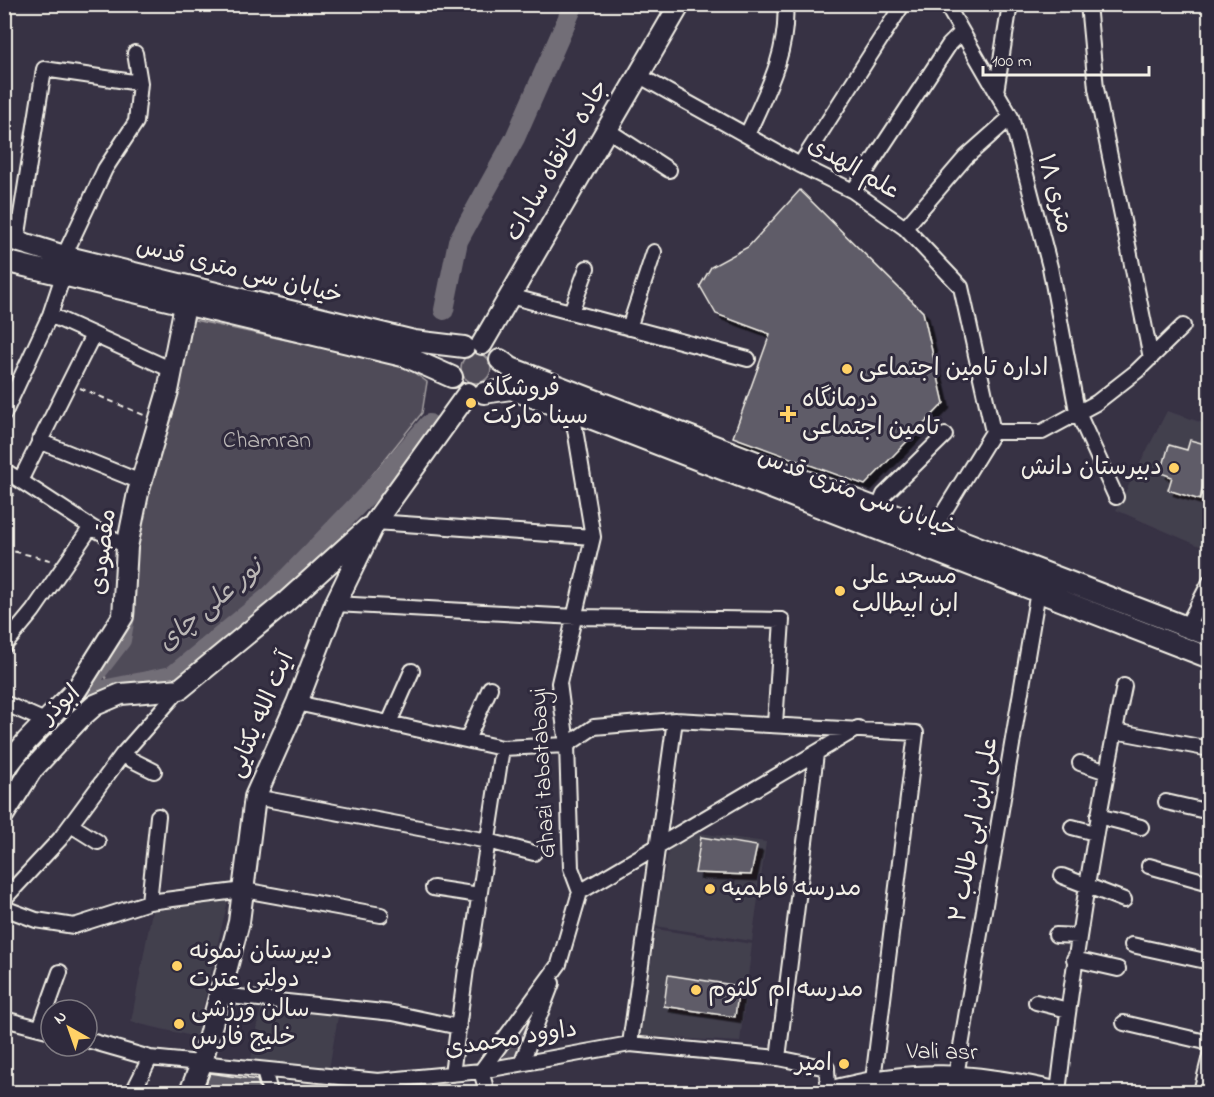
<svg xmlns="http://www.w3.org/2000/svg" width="1214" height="1097" font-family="'Indie Flower','Playpen Sans Arabic',sans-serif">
	<defs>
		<filter id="shadow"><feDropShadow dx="5.5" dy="5.5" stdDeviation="0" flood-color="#0009"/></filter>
	</defs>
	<rect width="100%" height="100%" fill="#373244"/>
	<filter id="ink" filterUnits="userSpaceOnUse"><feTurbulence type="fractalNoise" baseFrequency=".0167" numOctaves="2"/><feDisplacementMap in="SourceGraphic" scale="12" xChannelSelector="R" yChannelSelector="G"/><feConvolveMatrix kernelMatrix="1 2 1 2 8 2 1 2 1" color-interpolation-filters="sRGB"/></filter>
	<g filter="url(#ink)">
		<!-- built -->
		<path fill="#433f4e" d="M1167,411l42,14v125l-93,-40z
			M691,832l75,10 -14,99 -97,-15 13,-73 6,-11z
			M228,900l-32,137 -65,-15 21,-111z
			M656,929l96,15 -12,98 -100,-6z
			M264,992l75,19 -10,58 -78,-10z
			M271,1082l66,4 2,6h-64z"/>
		<!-- green -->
		<path fill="#504b59" stroke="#a29ea0" stroke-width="1.5" d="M190,319l215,47 22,16 -5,31 -102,127 -144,127 -69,14 -5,-13 43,-186z
			M461 368a15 15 0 1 1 30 0a15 15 0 1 1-30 0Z
			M549,985l-30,74 -28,6z"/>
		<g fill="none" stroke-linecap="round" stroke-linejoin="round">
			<!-- river -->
			<path stroke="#726e77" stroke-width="20" d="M444,310l14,-69 57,-103 59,-134
				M95,674l26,-34 5,-29
				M4,788l69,-81 30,-17 69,-14 98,-80 99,-103 60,-69"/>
		</g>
		<!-- building -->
		<path fill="#5f5c67" stroke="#f4f1e8" stroke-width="1.5" filter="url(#shadow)" d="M800,190l123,122 21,91 -79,82 -132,-48 37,-103 -54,-20 -16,-28 11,-19 37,-20z
			M1190,440l19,5v43l-6,-2 -3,14 -32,-10 4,-13 -11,-4 8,-28 18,5z
			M701,837l56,9 -6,29 -56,-2z
			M668,975l71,11 -4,31 -71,-11z
			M210,1073l47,7 4,12h-58z"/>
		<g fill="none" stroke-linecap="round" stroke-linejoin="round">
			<!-- street casing -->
			<g stroke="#f4f1e8" stroke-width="18">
				<path id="street" d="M946,4l65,113 39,150 27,144 39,86
					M1088,4l8,84 55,270
					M638,75l162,90 53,26 52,37 56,59 32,145
					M996,92l14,-88
					M606,129l63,41
					M747,135c19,-42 42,-83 38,-131
					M800,165l103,-161
					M853,191l96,-146 13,-13
					M905,228l61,-71 45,-40
					M17,240l27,-171 96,14
					M64,256l41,-87 31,-47 4,-39 -5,-30
					M510,296l238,63
					M571,312l16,-44
					M50,315l122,55
					M629,328l25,-76
					M4,414l46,-99 13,-39
					M993,432h49l54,-29 41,-32 46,-45
					M39,441l102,41
					M4,470l87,57 36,20
					M21,479l72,-144
					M879,507l5,-12 61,-60
					M375,522l218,15
					M932,531l61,-99
					M335,604l241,13 206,3 -7,104
					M1187,626l23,-44
					M4,646l29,-35 58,-84
					M4,703l41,18
					M297,703l205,45 65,-3
					M389,723l23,-52
					M1115,731l95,18
					M467,740l23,-52
					M567,745l27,-18 81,-7 241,13 -43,347
					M122,755l32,16
					M1080,763l27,9
					M255,797l233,44 46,12
					M1166,802l44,10
					M1098,816l43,11
					M71,825l27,17
					M1072,827l23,6
					M1149,866l61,17
					M1062,876l62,24
					M433,888l46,7
					M580,892l278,-164
					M4,899l56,-60 62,-84 58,-66
					M149,902l9,-86
					M4,908l32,12 38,6 75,-24 95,-12 137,25
					M1056,935l22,1
					M1132,945l78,17
					M1074,959l44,10
					M220,995l173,18 66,14
					M1036,1002l32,8
					M4,1019l47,12
					M1124,1023l86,20
					M40,1028l20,-56
					M87,1040l63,18 228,23 103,-10 149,-27 148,14 49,10 1,24
					M630,1044l45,-324
					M778,1058l38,-304
					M522,1062l30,-79
					M264,1071l6,21
					M481,1071l78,-107 21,-72 -9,-24 -4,-123 -8,-62 34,-146 -21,-126
					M481,1071l6,21
					M452,1074l14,-105 6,-25 30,-196
					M956,1076l82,-485
					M133,1092l17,-34
					M911,1092l2,-16
					M1058,1092c16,-136 38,-271 66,-406
					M1201,1092l9,-36"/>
			</g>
			<!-- secondary casing -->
			<g stroke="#f4f1e8" stroke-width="24">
				<path id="secondary" d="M4,237l60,19 350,85 50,6
					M4,261l403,96 45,20
					M482,344l198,-340
					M500,360l11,8 699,268
					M484,393l27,-4 61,22 638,247
					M4,770l23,-29 50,-52 46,-73 4,-69 11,-54 30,-102 17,-86
					M4,814l27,-43 48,-52 16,-14 26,-11 59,-5 107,-88 81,-73
					M190,1092l12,-30 37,-140 16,-125 42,-94 38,-99 40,-82 93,-129
					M829,1092c84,-23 142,-19 226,0"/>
			</g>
			<!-- path -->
			<path stroke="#f4f1e8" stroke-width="2" stroke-dasharray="6 4.5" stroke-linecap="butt" d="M80,388l66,28
				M4,515l10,-22
				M4,549l50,12"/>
			<!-- street -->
			<use href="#street" stroke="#2f2a3d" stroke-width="14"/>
			<!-- secondary -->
			<use href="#secondary" stroke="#2f2a3d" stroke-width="20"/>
		</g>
	</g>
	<!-- markers -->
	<g fill="#ffd166" stroke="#2f2a3d" stroke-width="2">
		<circle cx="847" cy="369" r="6"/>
		<circle cx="471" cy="403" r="6"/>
		<path d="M785 405h6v6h6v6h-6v6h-6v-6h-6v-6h6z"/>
		<circle cx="1174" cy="468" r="6"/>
		<circle cx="840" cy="591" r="6"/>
		<circle cx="710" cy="889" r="6"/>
		<circle cx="177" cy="966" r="6"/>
		<circle cx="696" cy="990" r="6"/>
		<circle cx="179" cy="1024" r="6"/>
		<circle cx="844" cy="1064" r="6"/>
	</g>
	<g text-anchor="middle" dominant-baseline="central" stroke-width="6" stroke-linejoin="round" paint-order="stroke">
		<!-- street labels -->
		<g font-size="24" fill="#f4f1e8" stroke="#2f2a3d">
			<text transform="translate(558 161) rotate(-60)">جاده خانقاه سادات</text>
			<text transform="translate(853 169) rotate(30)">علم الهدی</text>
			<text transform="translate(1054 194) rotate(75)">۱۸ متری</text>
			<text transform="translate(239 272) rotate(14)">خیابان سی متری قدس</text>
			<text transform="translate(857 494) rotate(21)">خیابان سی متری قدس</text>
			<text transform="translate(104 552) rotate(-83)">مقصودی</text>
			<text transform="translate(61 705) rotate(-42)">ابوذر</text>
			<text transform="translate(262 715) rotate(-67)">آیت الله یکتایی</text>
			<text transform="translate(544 773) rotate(-93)">Ghazi tabatabayi</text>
			<text transform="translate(975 830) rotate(-80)">علی ابن ابی طالب ۲</text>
			<text transform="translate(511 1040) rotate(-9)">داوود محمدی</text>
			<text transform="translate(942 1053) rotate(1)">Vali asr</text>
		</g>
		<!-- poi labels -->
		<g font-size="24" fill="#f4f1e8" stroke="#2f2a3d" text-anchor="start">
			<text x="859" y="369">اداره تامین اجتماعی</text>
			<text x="483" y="389">فروشگاه<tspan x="483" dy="28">سینا مارکت</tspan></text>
			<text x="802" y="400">درمانگاه<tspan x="802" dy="28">تامین اجتماعی</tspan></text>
			<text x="1162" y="468" text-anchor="end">دبیرستان دانش</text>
			<text x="852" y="577">مسجد علی<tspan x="852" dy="28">ابن ابیطالب</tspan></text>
			<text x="722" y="889">مدرسه فاطمیه</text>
			<text x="189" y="952">دبیرستان نمونه<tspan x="189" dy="28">دولتی عترت</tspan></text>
			<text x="708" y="990">مدرسه ام کلثوم</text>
			<text x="191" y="1010">سالن ورزشی<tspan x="191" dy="28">خلیج فارس</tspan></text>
			<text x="832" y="1064" text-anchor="end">امیر</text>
		</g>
		<!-- park labels -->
		<g font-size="24" fill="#bbb7b6" stroke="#2f2a3d">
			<text x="267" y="441">Chamran</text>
		</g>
		<!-- water labels -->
		<g font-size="26" font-style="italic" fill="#bab6b5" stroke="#2f2a3d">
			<text transform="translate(211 606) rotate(-40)">نور علی چای</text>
		</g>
	</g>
	<!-- margin -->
	<rect width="1214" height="1097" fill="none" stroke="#2f2a3d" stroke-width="24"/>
	<rect x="12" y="12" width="1190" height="1073" fill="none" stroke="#f4f1e8" stroke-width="2" filter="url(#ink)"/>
	<!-- north arrow -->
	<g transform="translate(69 1028) rotate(320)"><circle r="28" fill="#2f2a3d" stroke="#7e7a81" stroke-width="1.5"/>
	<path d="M0-4.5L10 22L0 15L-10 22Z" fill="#ffd166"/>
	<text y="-9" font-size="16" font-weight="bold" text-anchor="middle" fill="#f4f1e8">N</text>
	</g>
	<!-- scale -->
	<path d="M983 66v9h166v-9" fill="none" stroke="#f4f1e8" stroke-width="3"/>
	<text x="992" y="66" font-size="18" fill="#f4f1e8" stroke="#2f2a3d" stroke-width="4.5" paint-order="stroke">100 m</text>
</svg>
